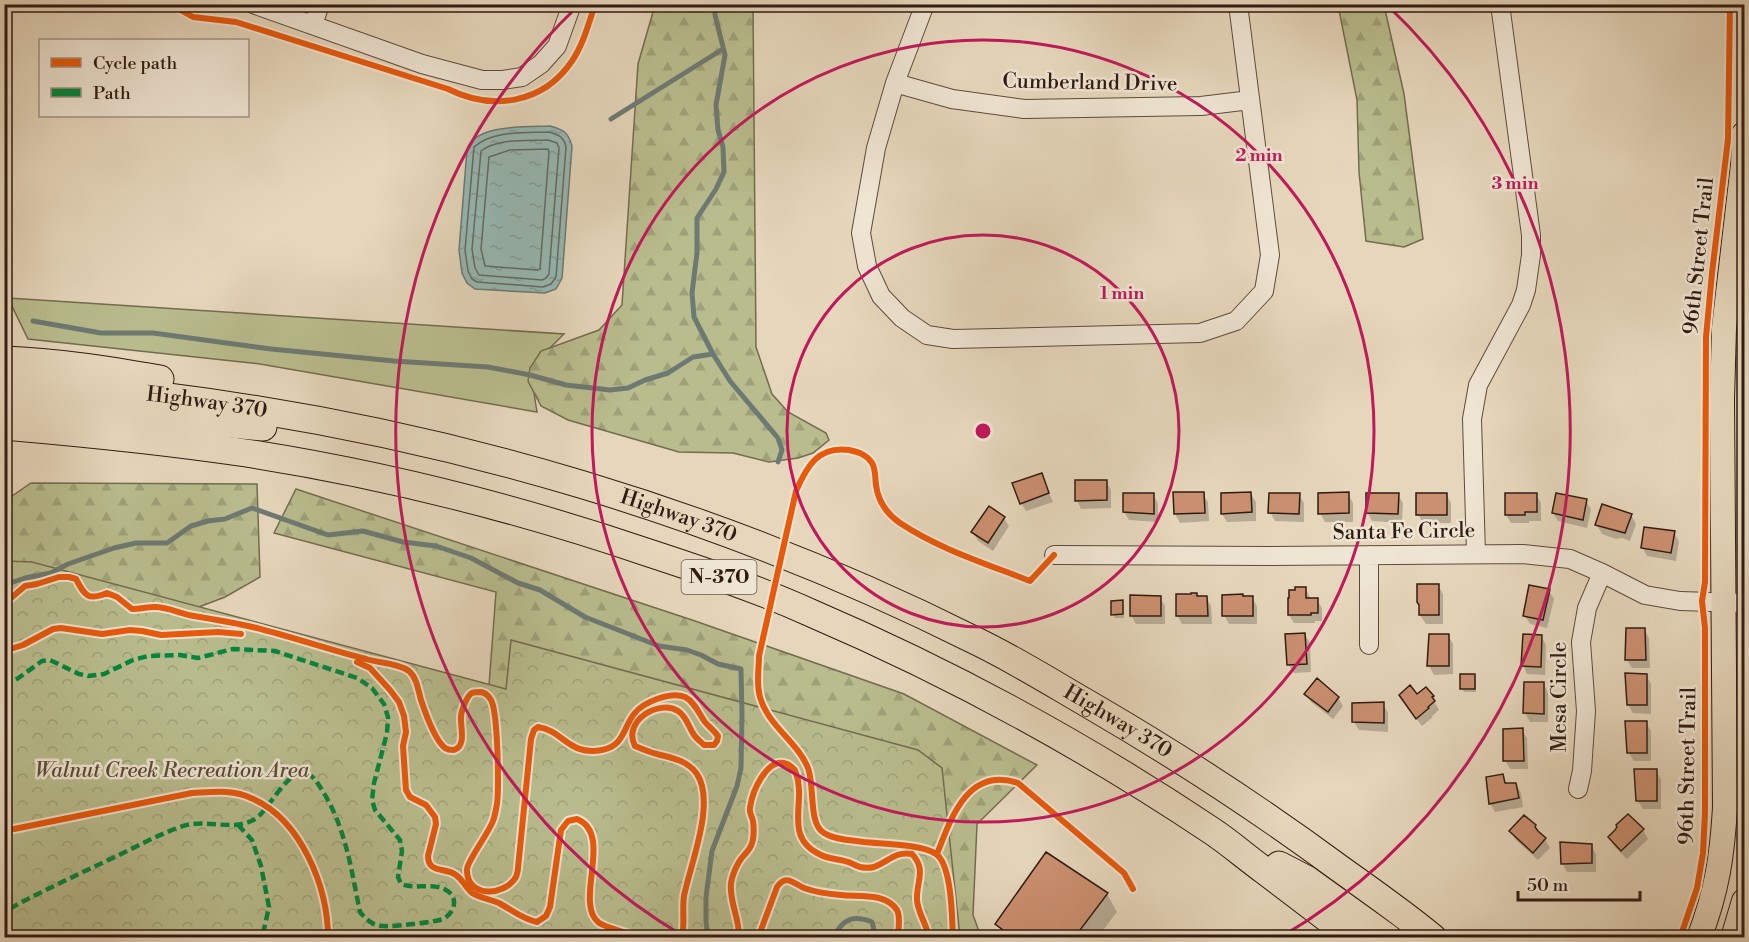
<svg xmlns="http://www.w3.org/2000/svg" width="1749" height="942" font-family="'Libre Bodoni',serif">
	<defs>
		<pattern id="forest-firs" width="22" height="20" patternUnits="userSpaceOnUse" patternTransform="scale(1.5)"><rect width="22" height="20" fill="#b9bd8e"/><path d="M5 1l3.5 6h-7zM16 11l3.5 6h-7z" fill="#9fa279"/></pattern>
		<pattern id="park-crowns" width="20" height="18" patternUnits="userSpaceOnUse" patternTransform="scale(1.5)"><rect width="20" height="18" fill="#b9bd8e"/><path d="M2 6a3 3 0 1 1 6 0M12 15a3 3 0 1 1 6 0" fill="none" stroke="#9fa279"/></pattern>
		<pattern id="water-ripples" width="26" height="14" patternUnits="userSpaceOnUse" patternTransform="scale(1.5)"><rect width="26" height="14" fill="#96b9b4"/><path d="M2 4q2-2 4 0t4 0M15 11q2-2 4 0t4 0" fill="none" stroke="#829e9a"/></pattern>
	</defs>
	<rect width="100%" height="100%" fill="#e6d7bc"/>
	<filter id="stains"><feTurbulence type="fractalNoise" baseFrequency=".00333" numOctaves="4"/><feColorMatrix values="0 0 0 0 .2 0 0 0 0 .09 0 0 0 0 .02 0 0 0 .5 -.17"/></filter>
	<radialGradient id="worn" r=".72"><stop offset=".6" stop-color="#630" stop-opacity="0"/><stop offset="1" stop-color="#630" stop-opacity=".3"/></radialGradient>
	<!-- grass -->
	<path fill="#b9bd8e" stroke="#746c50" stroke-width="1.5" d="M8,298l556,36 -34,34 7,44 -277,-48 -232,-25z"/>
	<!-- forest -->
	<path fill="url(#forest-firs)" stroke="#746c50" stroke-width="1.5" d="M655,5h98l3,342 16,47 16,18 38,21 3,7 -16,13 -15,5 -29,4 -36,-9 -54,-1 -111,-32 -27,-14 -13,-25 2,-13 11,-17 58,-21 23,-25 16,-241z
		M1338,5h46l20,89 19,145 -19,8 -38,-6 -7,-69 -2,-72z
		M31,483l226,1 3,93 -35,20 -220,84v-180z
		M296,489l399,132 209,73 133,71 -60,59 -4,91 8,22h-380l-126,-65 21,-280 -222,-59z"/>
	<!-- park -->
	<path fill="url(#park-crowns)" stroke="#746c50" stroke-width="1.5" d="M5,561l27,1 474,127 5,-49 407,110 24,18 18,169h-955z"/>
	<!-- water -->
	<path fill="url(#water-ripples)" stroke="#6d7a73" stroke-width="1.5" d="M550,126c14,4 18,6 22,20l-10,132 -6,11 -11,4 -70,-4 -8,-6 -5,-10 -3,-23 8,-100c7,-26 60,-23 83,-24z"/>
	<!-- shadow -->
	<path fill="#0003" d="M1041,475l12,27 -27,9 -5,-8z
		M1106,481l5,9v18l-30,1 -4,-9z
		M1175,494h28l5,8 1,19 -29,2 -5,-9z
		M1251,494l5,8v19l-29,1 -5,-8z
		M1348,494l5,9v19h-28l-5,-9z
		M1446,494l5,9v20h-28l-5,-9z
		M1153,495l5,8v19l-29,-2 -5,-8z
		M1299,495l5,8v19l-29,-1 -5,-9z
		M1398,495l5,8 -1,20 -30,-2 -5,-9z
		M1536,495l5,8v18h-12v2h-18l-5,-8z
		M1586,501l5,8 -4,19 -29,-7 -5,-8z
		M1631,515l5,9 -6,17 -8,-3 -6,1 -14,-5 -5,-9z
		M1004,518l5,8 -16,25 -15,-10 -5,-9z
		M1674,533l5,8 -3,20 -29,-5 -5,-9z
		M1438,585l5,9v30h-17l-6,-9z
		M1306,589l5,11h6l5,8v13h-7v2h-21l-5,-8z
		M1549,591l5,8 -7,29 -17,-4 -5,-8z
		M1196,594l2,3h8l5,9 1,18h-30l-5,-9z
		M1160,598l5,8v18h-29l-5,-9z
		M1252,598l5,8v18h-28l-5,-9z
		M1122,602l2,4v12h-9l-2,-4z
		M1644,629l5,9 1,30h-18l-5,-8z
		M1305,635l5,8 1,29 -17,1 -5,-8z
		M1448,635l5,9v30l-19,1 -5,-9z
		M1541,636l5,9 -1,30 -18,-1 -4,-9z
		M1474,675l2,4v13h-12l-2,-4z
		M1646,675l5,9v30l-18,-1 -5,-8z
		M1543,683l5,9v30h-18l-5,-9z
		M1306,694l32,4 5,8 -10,13 -22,-17z
		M1417,696l15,1 7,13 -7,6 1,1 -11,9 -17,-22z
		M1383,704l5,9v19l-29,-2 -5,-8z
		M1646,723l5,8v30h-17l-5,-8z
		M1522,730l5,8 1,31h-18l-5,-9z
		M1656,771l5,8v30h-18l-5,-8z
		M1502,776l5,9 9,-1 5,9 2,14 -28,5 -5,-9z
		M1628,816l15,14 5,9 -21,20 -13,-13 -5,-8z
		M1511,832l28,2 6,5 5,9 -12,12 -22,-20z
		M1591,845l5,9v18h-29l-5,-9z
		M1107,894l10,18 -20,26h-92l-8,-14z"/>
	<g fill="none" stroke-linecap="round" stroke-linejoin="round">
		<!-- shore -->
		<path stroke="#636a63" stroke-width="1.5" d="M549,132c10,3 15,5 17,15l-10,130 -5,7 -8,3 -66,-5 -5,-3 -4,-8 -3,-21 9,-103c19,-17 51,-14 75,-15z
			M548,140l9,3 2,5 -10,126 -3,4 -4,2 -63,-5 -4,-7 -3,-19 9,-98c17,-13 46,-10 67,-11z
			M548,149l1,3 -9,117 -3,1 -52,-4 -4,-17 8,-92 21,-7z"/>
		<!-- stream -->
		<path stroke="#6d7a73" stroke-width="5" d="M715,4v11l10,40 -9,50 2,25 5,17 1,25 -8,17 -19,29v35l-5,40 2,24 19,37 17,27 48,57 4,12 -4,12
			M611,119l112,-70
			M33,321l68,12h52l118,16 123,12 94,6 42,8 36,10 44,5 18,-2 17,-8 23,-7 25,-16 20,-3
			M4,585l21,-7 26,-5 17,-9 46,-16 22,-5h31l24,-17 17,-5 17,-2 27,-11 76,27 35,-4 40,11 33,4 35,12 47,25 22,7 45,27 74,29 28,4 14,5 17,9 23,5 1,47 -1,52 -4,18 -25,65 -6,46v25l2,16
			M833,938c9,-18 19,-24 39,-16l2,8 -3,8"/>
	</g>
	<!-- building -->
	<path fill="#cb9070" stroke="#301b12" stroke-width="1.5" d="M1042,473l7,20 -29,11 -8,-21z
		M1075,480h32v20l-32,1z
		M1173,492h31l1,21 -31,1z
		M1251,492l1,20 -31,2v-21z
		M1349,492v21l-31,1v-21z
		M1123,493h31v21l-31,-2z
		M1269,493h31l-1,21 -31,-1z
		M1366,493h33l-1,21 -32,-1z
		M1416,493h31v22h-31z
		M1505,493h32v19h-12v3h-20z
		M1556,493l31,6 -4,21 -31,-7z
		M1602,504l30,10 -7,19 -30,-8z
		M989,506l16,11 -17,26 -17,-11z
		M1644,527l31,4 -4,22 -30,-5z
		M1417,584h22v31h-20v-10l-2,-3z
		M1529,585l21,4 -7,31 -20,-4z
		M1295,587h11v11h12v15h-7v2h-23v-17h1v-8h6z
		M1191,593h6v3h10l1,20h-32v-22h15z
		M1243,594v2h10v20h-31v-21z
		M1130,595l31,1v20h-31z
		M1123,600v14l-12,1v-14z
		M1626,628h19l1,32h-21z
		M1305,633l2,31 -20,1 -2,-31z
		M1429,634h20v32h-22z
		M1523,634l19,1 -1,32 -20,-1z
		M1625,673l22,1v31h-20z
		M1460,674h15v15h-15z
		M1317,678l22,19 -11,15 -24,-18z
		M1524,682h20v32l-21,-1z
		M1410,685l7,9 9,-7 8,9 -2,1 3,4 -7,6 1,1 -13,11 -17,-24z
		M1384,702v21l-32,-1v-19z
		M1625,721h22v32h-20z
		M1523,728l1,33h-21v-32z
		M1634,769h23v32h-21z
		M1503,774l2,9h11l3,15 -30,6 -3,-27z
		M1628,814l16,15 -23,22 -13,-14 7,-7 2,-3 -1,-2z
		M1524,815l12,10 -1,2 3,4 8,7 -13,15 -24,-22z
		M1560,842l32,2v19l-31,1z
		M1046,852l62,41 -34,45h-60l-19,-14z"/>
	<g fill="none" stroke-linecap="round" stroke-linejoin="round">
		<!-- minor casing -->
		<g stroke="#5e4a3c" stroke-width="20">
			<path id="minor" d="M253,4l169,60 60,16h21l19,-3 19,-13 16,-18 15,-42
				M925,4l-30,79 -19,65 -15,85 6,33 14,30 21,22 25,17 26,4 247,-6 36,-12 28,-30 6,-36 -32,-251
				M313,25l7,-21
				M895,83l57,16 72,10 177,-3 49,-6
				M1476,554l-4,-135 6,-34 43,-80 5,-15 5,-35v-20l-31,-231
				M1054,555l215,1 254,-2 47,5 32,14 43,22 35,6 64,2
				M1369,645v-90
				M1578,789l4,-18 4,-60 -5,-69 6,-34 15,-35"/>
		</g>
		<!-- major casing -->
		<g stroke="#301b12" stroke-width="26">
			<path id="major" d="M1699,938c18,-47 23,-81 26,-130l-3,-408 2,-72 19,-163 1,-31
				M1733,938l11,-37"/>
		</g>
		<!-- highway casing -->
		<g stroke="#301b12" stroke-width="29">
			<g id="highway">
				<path d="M4,360c53,2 104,10 156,19"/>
				<path id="s1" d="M4,381c55,3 110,10 164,16 280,35 554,117 806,243 40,19 78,43 116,65 86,50 169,104 249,163 32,23 64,45 94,70"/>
				<path d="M4,405l61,3 198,19"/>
				<path d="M4,426c81,7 162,15 242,27 136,21 270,55 400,99 55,18 112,37 165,61 140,60 274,133 401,218 18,12 35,27 53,40 29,22 58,44 88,67"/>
				<path d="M1279,865l27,14 82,59"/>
			</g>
		</g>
		<!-- minor -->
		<use href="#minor" stroke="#efe5d3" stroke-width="18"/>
		<!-- major -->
		<use href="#major" stroke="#e6d7bc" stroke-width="24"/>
		<!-- highway -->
		<use href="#highway" stroke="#e6d7bc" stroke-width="27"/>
		<!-- quiet -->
		<path stroke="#00873e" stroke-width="4.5" stroke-dasharray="9 4.5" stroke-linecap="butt" d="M4,686l13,-7 25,-18 8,-1 29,14 9,2 16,-2 29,-14 15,-4 32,-1 18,3 35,-9 42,2 82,27 15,10 12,16 4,13 -1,16 -13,50 -2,17 3,10 25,30 2,11 -4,26 3,7c14,6 31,-2 45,6 13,7 9,23 -3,29 -6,3 -52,8 -60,7 -3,0 -6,-1 -9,-2 -6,-3 -10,-7 -14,-12 -9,-43 -14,-84 -38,-122 -4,-6 -8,-14 -15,-17 -16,-7 -37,33 -48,43 -21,18 -51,2 -76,10 -23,8 -44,19 -66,30 -32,15 -64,30 -95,46l-18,10
			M238,825l14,15 9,26 8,41 -7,31"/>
		<!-- cycleway casing -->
		<g stroke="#efe5d3" stroke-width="10">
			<path id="cycleway" d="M170,4l23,13 43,5 212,67c44,22 95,15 124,-28 11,-16 17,-38 23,-57
				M4,604l21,-18 12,-2 22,-7h10l7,2c9,17 12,22 31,14l10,4 15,12c8,0 15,-2 23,-2 13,0 26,7 39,9 18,3 36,6 54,10 39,9 78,23 118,33 12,4 32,4 43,12 8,7 9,19 12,29 4,12 14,40 24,48 3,2 6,2 9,2 13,-4 6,-24 7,-33 0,-5 6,-22 11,-24 2,-1 7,-1 9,-1 4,1 8,4 10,8 7,12 8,88 6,104 -1,5 -2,12 -4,17 -5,13 -25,39 -26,48 -1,29 37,28 49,8 1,-3 2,-6 2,-9l13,-129 3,-9 4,-3c26,4 30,29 64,23 22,-4 21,-22 32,-36 9,-12 37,-23 51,-17 10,5 14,17 20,25 4,5 9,8 13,14l-1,5 -3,4h-10c-3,-3 -8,-7 -10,-10 -6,-9 -7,-18 -16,-24 -19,-12 -56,10 -43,35 7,3 14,6 22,8 15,4 30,6 40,20 19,29 -7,91 -13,122 -2,14 1,28 -2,42
				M4,651l19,-6 30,-16 8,-1 41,6 28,-4 12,1 19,4 57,-3 23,2
				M357,662l13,6 20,22 9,12 5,14 2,16 -3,14 3,44 4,7 16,8 9,12 1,7 -8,32c0,18 18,11 28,19 7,5 10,13 16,18 8,5 18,6 27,10 13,7 23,16 38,19l9,-6 4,-9 11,-77 7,-9 9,-2c37,15 -3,82 21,103 7,6 34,12 44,16
				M4,831l188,-38c20,-1 41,-4 59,5 50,21 77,89 77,140
				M937,854c14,-36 31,-88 81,-71l106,90 9,16
				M739,938c1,-19 -10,-36 -8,-55 1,-6 5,-16 8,-21 4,-7 11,-11 13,-19 2,-5 2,-16 1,-22 -1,-5 -4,-8 -3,-13 2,-16 17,-52 37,-44 4,2 8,5 9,9 11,30 -14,64 25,82 8,4 18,4 27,7 4,1 8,4 12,5 5,1 10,1 14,0 14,-5 21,-16 38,-13 15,16 4,28 5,46 1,14 10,24 12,38
				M758,938l19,-51c9,-13 16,-4 27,1 11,4 25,6 37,7 17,2 44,-3 56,15 4,7 1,20 1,28
				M953,938c-1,-20 -1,-73 -17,-84 -14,-10 -55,-10 -72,-12 -13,-2 -29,-2 -40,-9 -16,-9 -9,-47 -16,-65 -11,-27 -40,-42 -48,-71 -4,-14 -1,-28 -1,-41l37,-165c11,-25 22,-45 53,-41 9,2 17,4 23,13 4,7 3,15 4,22 2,16 11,29 24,38 39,26 87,41 130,58l24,-26
				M1680,938l17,-50 6,-35 2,-40v-185l-3,-27 3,-19 1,-245 6,-64 16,-134 2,-135"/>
		</g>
		<!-- cycleway -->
		<use href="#cycleway" stroke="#e8590c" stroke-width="6"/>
	</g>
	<!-- distance rings -->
	<g fill="none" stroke="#c2185b" stroke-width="3">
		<circle cx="983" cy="431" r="196"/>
		<circle cx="983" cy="431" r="391"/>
		<path d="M685 937A587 587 0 0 1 579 5M1387 5A587 587 0 0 1 1281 937"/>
	</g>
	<g text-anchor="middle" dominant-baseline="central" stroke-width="5" stroke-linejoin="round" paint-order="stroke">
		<!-- shield labels -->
		<rect fill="#efe5d3" stroke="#69584c" stroke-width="1.5" x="681.5" y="560" width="75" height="34" rx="4.5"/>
		<g font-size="20" font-weight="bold" fill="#301b12">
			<text x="719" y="577">N-370</text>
		</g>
		<!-- street labels -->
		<g font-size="21" fill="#301b12" stroke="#efe5d3">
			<text transform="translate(1090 83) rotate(1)">Cumberland Drive</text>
			<text transform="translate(1699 256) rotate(-84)">96th Street Trail</text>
			<text stroke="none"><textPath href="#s1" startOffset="204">Highway 370</textPath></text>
			<text stroke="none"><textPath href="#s1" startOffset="690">Highway 370</textPath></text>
			<text transform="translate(1404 532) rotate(-1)">Santa Fe Circle</text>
			<text transform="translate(1560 697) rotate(-90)">Mesa Circle</text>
			<text stroke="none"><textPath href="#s1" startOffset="1176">Highway 370</textPath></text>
			<text transform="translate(1688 766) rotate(-89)">96th Street Trail</text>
		</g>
		<!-- park labels -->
		<g font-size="21" font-style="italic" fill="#594c37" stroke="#efe5d3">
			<text x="172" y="771">Walnut Creek Recreation Area</text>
		</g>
	</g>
	<circle cx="983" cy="431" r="9" fill="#c2185b" stroke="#efe5d3" stroke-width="3"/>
	<g font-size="18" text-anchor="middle" font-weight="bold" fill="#c2185b" stroke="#efe5d3" stroke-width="5" stroke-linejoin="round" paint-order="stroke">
		<text x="1259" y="161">2 min</text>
		<text x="1515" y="189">3 min</text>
		<text x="1122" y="299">1 min</text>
	</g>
	<!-- margin -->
	<rect width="1749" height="942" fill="none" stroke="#e6d7bc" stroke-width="24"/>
	<rect x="6" y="6" width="1737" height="930" fill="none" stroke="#301b12" stroke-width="3"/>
	<rect x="12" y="12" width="1725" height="918" fill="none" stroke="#301b12" stroke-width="1.5"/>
	<!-- legend -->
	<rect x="39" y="39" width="210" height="78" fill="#efe5d3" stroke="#a39486" stroke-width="1.5"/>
	<rect x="51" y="58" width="30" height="9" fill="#e8590c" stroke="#a39486" stroke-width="1.5"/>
	<text x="93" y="69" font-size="18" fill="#301b12">Cycle path</text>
	<rect x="51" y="88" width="30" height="9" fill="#00873e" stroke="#a39486" stroke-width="1.5"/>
	<text x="93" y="99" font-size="18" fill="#301b12">Path</text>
	<!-- scale -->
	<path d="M1518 891v9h122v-9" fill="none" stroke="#301b12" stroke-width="3"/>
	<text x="1527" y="891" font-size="18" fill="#301b12" stroke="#efe5d3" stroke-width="4.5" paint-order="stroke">50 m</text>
	<rect width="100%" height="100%" filter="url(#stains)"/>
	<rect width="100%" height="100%" fill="url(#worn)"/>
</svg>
